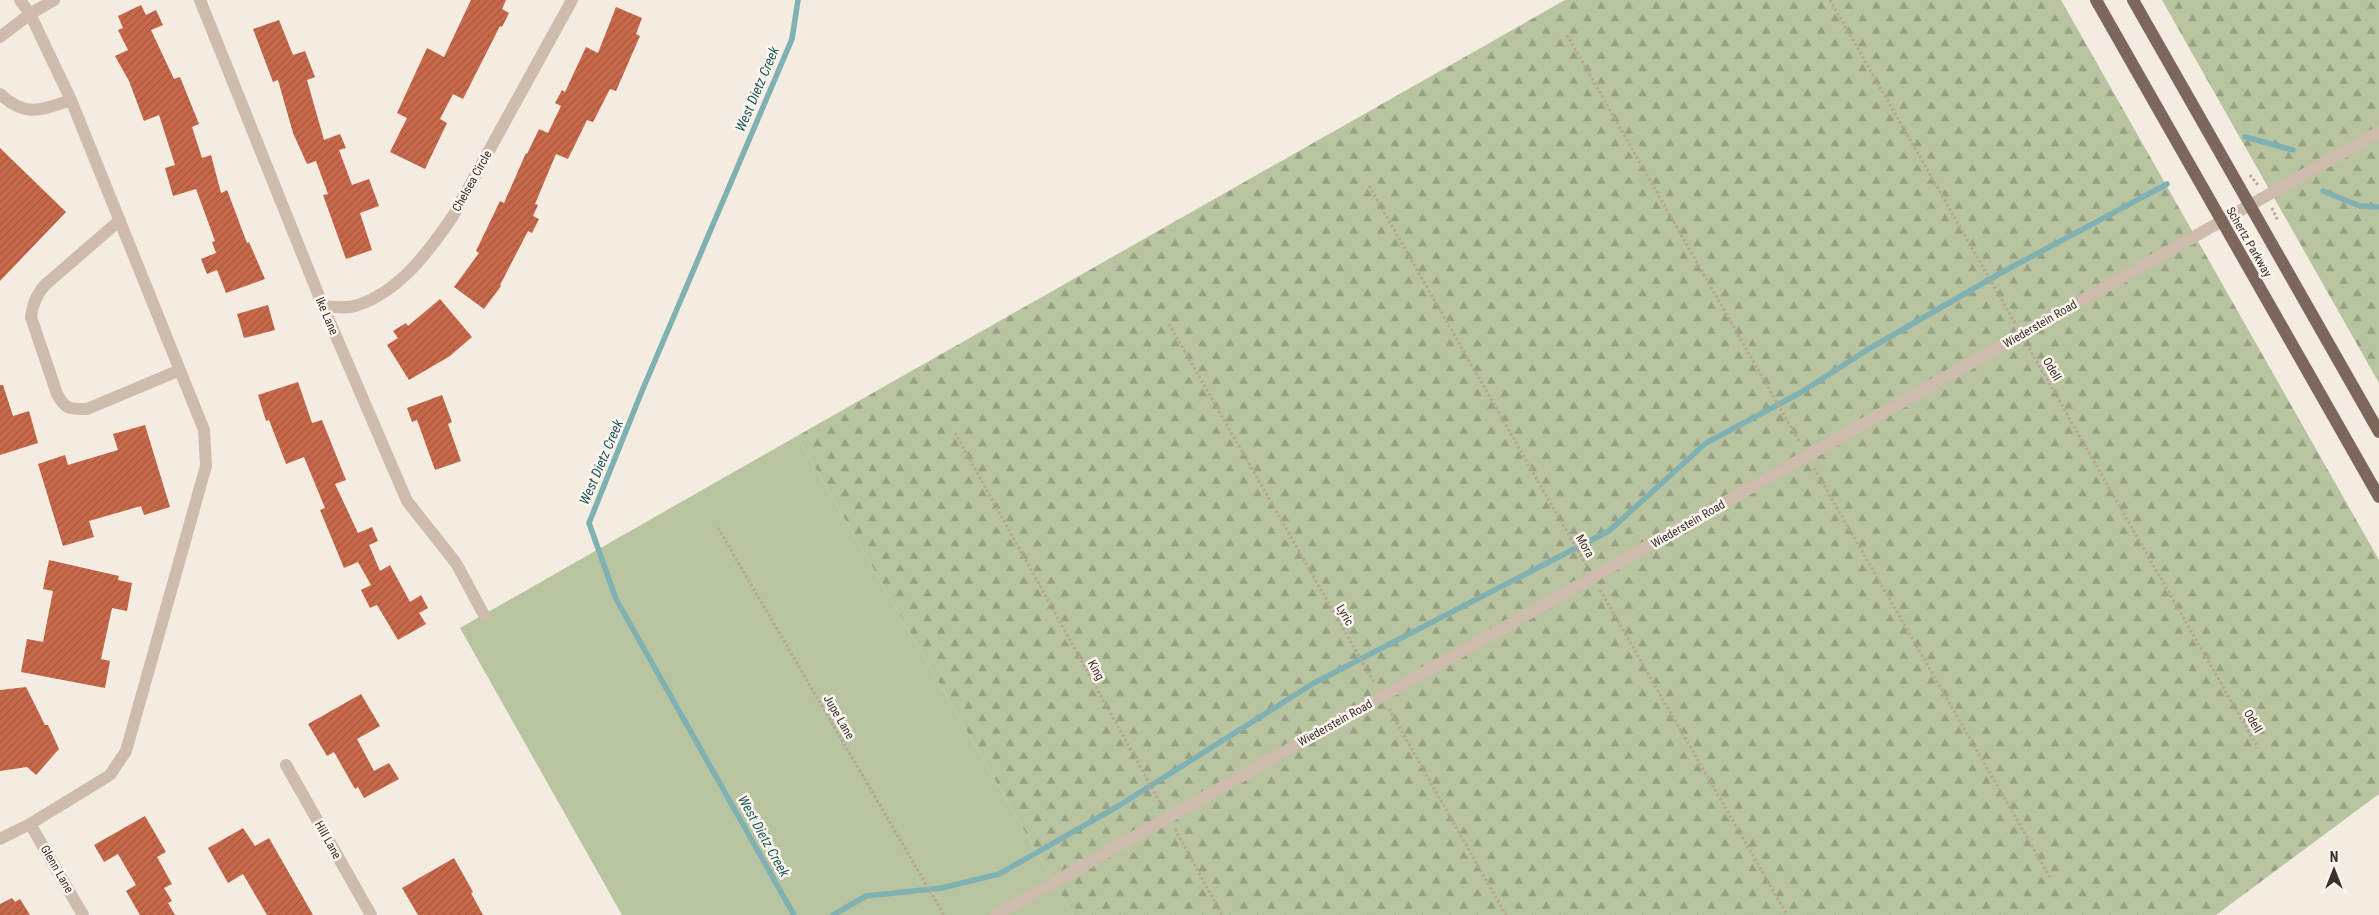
<svg xmlns="http://www.w3.org/2000/svg" width="2379" height="915" font-family="'Roboto Condensed',sans-serif">
	<defs>
		<pattern id="forest-firs" width="22" height="20" patternUnits="userSpaceOnUse" patternTransform="scale(1.25)"><rect width="22" height="20" fill="#b8c4a0"/><path d="M5 1l3.5 6h-7zM16 11l3.5 6h-7z" fill="#97a083"/></pattern>
		<pattern id="building-hatch" width="6" height="6" patternUnits="userSpaceOnUse" patternTransform="scale(1.25)"><rect width="6" height="6" fill="#c8694b"/><path d="M-1 1l2-2M0 6l6-6M5 7l2-2" fill="none" stroke="#a4573f"/></pattern>
	</defs>
	<rect width="100%" height="100%" fill="#f4ebe1"/>
	<!-- green -->
	<path fill="#b8c4a0" d="M797,436l276,479h-451l-162,-287z"/>
	<!-- forest -->
	<path fill="url(#forest-firs)" d="M1565,0h496l318,560v234l-163,121h-1143l-276,-479z
		M2162,0h217v383z"/>
	<g fill="none" stroke-linecap="round" stroke-linejoin="round">
		<!-- stream -->
		<path stroke="#7fb0b2" stroke-width="5.5" d="M2245,137l48,13
			M2323,191l37,15 19,1
			M794,915l-178,-316 -27,-76 53,-132 150,-352 6,-39
			M833,915l33,-19 76,-8 57,-14 121,-69 194,-122 295,-152 97,-88 94,-50 67,-43 132,-76 168,-90"/>
	</g>
	<!-- building -->
	<path fill="url(#building-hatch)" d="M471,0h35l-4,9 7,4 -7,14 -2,-1 -37,73 -10,-5 -13,25 7,4 -22,46 -35,-17 17,-34 -10,-5 30,-65 17,9z
		M141,5l5,10 10,-5 7,15 -12,5 23,49 6,-2 19,47 -7,3 10,31 9,-3 10,38 6,-3 20,53 2,-1 16,37 -39,14 -9,-23 -10,4 -6,-15 15,-6 -4,-11 3,-1 -19,-52 -23,7 -8,-28 10,-3 -16,-50 -15,6 -15,-40 -14,-25 13,-6 -10,-20 5,-2 -5,-12z
		M616,7l26,11 -6,16 4,2 -24,55 -6,-2 -17,33 -6,-2 -19,39 -12,-5 -21,50 3,1 -5,11 6,3 -7,14 -4,-2 -28,54 1,1 -17,23 -30,-22 25,-34 -3,-2 24,-50 4,2 22,-50 1,1 12,-25 9,4 13,-27 -6,-3 7,-13 3,2 21,-45 12,6z
		M279,20l14,35 12,-4 10,26 -8,3 17,60 16,-6 6,14 -7,2 13,35 17,-6 10,27 -19,7 12,37 -26,9 -23,-64 5,-1 -12,-33 -9,3 -14,-31 -15,-53 -5,2 -20,-53z
		M0,148l66,64 -66,69z
		M440,299l32,38 -22,19 -41,24 -22,-35 11,-7 -5,-7 13,-8 2,3z
		M268,305l7,25 -31,8 -7,-24z
		M298,382l14,41 10,-3 24,60 -11,4 23,49 14,-6 6,14 -9,4 11,26 10,-6 20,37 11,-7 7,13 -9,5 7,11 -28,16 -21,-35 -7,3 -9,-18 10,-5 -13,-23 -14,6 -24,-58 5,-2 -21,-51 -18,7 -17,-44 -3,1 -8,-26z
		M0,385h3l10,31 16,-5 9,32 -38,12z
		M442,395l10,27 -4,2 13,37 -26,9 -18,-50 -5,2 -5,-14z
		M145,425l25,82 -26,8 -3,-9 -52,15 5,16 -31,9 -25,-82 27,-9 3,10 50,-15 -5,-16z
		M49,560l70,16 -1,4 14,3 -5,28 -15,-3 -11,51 9,2 -5,27 -84,-16 6,-33 16,3 10,-51 -10,-2z
		M26,687l19,38h3l11,24 -23,26 -9,-8 -27,4v-81z
		M361,694l19,32 -23,13 17,32 15,-8 10,16 -35,19 -6,-11 -3,2 -21,-37 -7,4 -19,-32z
		M145,816l21,36 -9,5 15,27 -8,4 8,13 -4,2 7,12h-35l-14,-24 10,-6 -18,-31 -14,8 -10,-17z
		M243,828l12,18 14,-8 44,77h-46l-24,-41 -15,9 -20,-35z
		M454,858l19,34 -2,1 12,22h-65l-16,-27z
		M12,898l3,4 5,-3 10,16h-30v-11z"/>
	<g fill="none" stroke-linecap="round" stroke-linejoin="round">
		<!-- path -->
		<path stroke="#b9a596" stroke-width="3" stroke-dasharray="2.5 2.5" stroke-linecap="butt" d="M1830,0l185,323
			M1567,35l233,408
			M2250,175l8,10
			M1369,186l217,379
			M2272,208l6,13
			M1169,324l206,360
			M2029,348l229,400
			M955,433l207,373
			M1814,468l237,411
			M718,528l226,387
			M1600,590l187,325
			M1389,709l117,206
			M1175,829l47,86"/>
		<!-- minor -->
		<path stroke="#cdbbac" stroke-width="12" d="M200,0l123,306 84,195 49,62 28,52
			M0,37l30,-23 -10,-14
			M0,94c26,24 41,16 71,6
			M120,220l-75,65c-9,10 -12,19 -14,32l26,77c9,16 12,15 30,15l93,-39
			M323,306c11,1 24,3 35,-1 42,-14 71,-54 95,-89l119,-216
			M286,765l85,150
			M30,824l53,91
			M0,839l30,-15 80,-49 16,-24 80,-285 -2,-36 -133,-330 -41,-86 24,-14
			M996,915l1383,-783"/>
		<!-- major -->
		<path stroke="#7d675c" stroke-width="12" d="M2096,0l283,497
			M2133,0l246,432"/>
	</g>
	<g text-anchor="middle" dominant-baseline="central" stroke-width="5" stroke-linejoin="round" paint-order="stroke">
		<!-- street labels -->
		<g font-size="12" fill="#3b302b" stroke="#fbf5ee">
			<text transform="translate(472 181) rotate(-61)">Chelsea Circle</text>
			<text transform="translate(2249 242) rotate(60)">Schertz Parkway</text>
			<text transform="translate(327 316) rotate(67)">Ike Lane</text>
			<text transform="translate(2040 324) rotate(-30)">Wiederstein Road</text>
			<text transform="translate(2052 369) rotate(60)">Odell</text>
			<text transform="translate(1688 524) rotate(-30)">Wiederstein Road</text>
			<text transform="translate(1585 546) rotate(60)">Mora</text>
			<text transform="translate(1345 615) rotate(60)">Lyric</text>
			<text transform="translate(1096 670) rotate(61)">King</text>
			<text transform="translate(839 717) rotate(60)">Jupe Lane</text>
			<text transform="translate(2253 721) rotate(60)">Odell</text>
			<text transform="translate(1335 723) rotate(-29)">Wiederstein Road</text>
			<text transform="translate(328 840) rotate(61)">Hill Lane</text>
			<text transform="translate(57 869) rotate(60)">Glenn Lane</text>
		</g>
		<!-- water labels -->
		<g font-size="14" font-style="italic" fill="#1f5a5e" stroke="#fbf5ee">
			<text transform="translate(757 89) rotate(-67)">West Dietz Creek</text>
			<text transform="translate(601 462) rotate(-67)">West Dietz Creek</text>
			<text transform="translate(764 836) rotate(61)">West Dietz Creek</text>
		</g>
	</g>
	<!-- north arrow -->
	<g transform="translate(2334 870)" stroke="#fbf5ee" stroke-width="4" paint-order="stroke">
	<path d="M0-4L9 19L0 12L-9 19Z" fill="#3b302b"/>
	<text y="-8" font-size="14" font-weight="bold" text-anchor="middle" fill="#3b302b">N</text>
	</g>
</svg>
